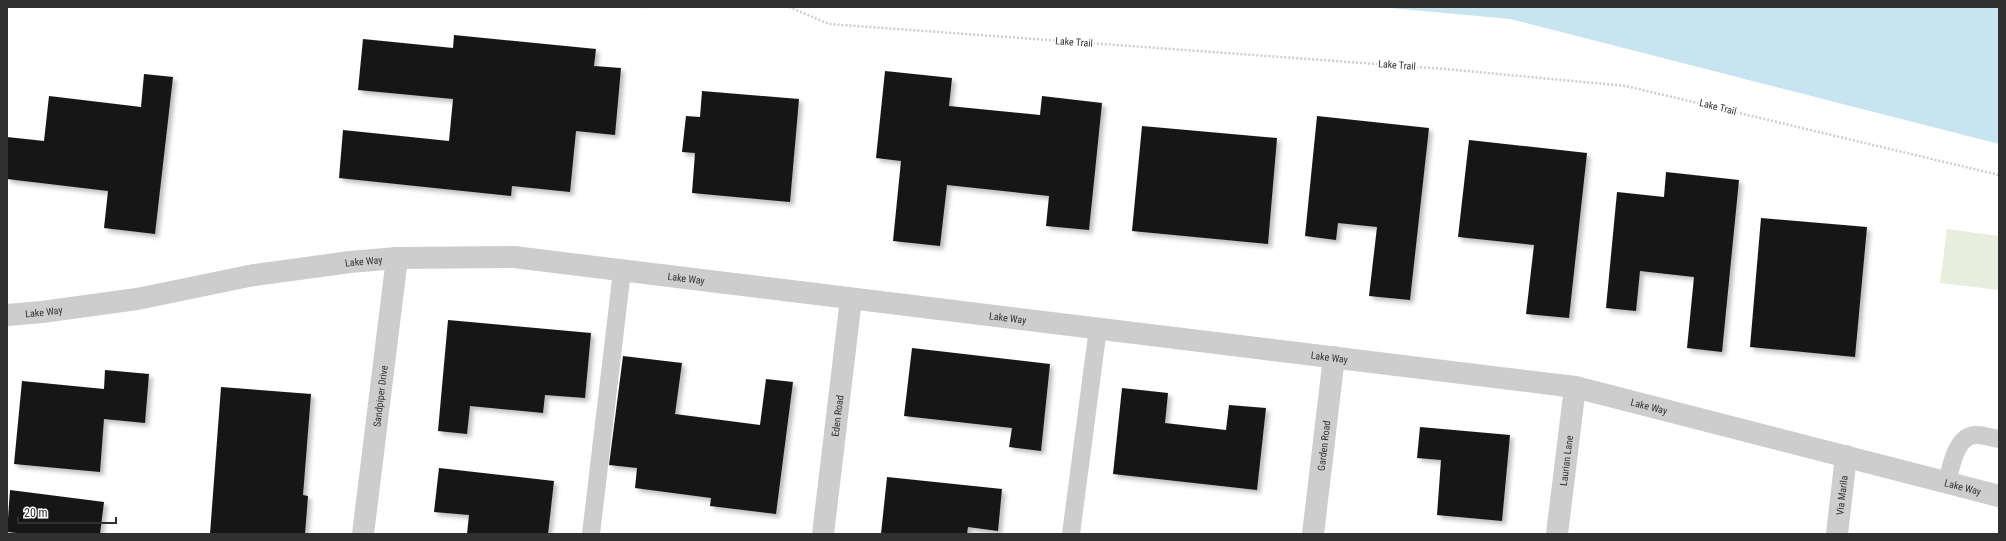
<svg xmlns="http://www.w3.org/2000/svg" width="2006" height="541" font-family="'Roboto Condensed',sans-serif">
	<defs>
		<filter id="shadow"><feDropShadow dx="3.5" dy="3.5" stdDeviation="2" flood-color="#0004"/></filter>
	</defs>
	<rect width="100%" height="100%" fill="#fff"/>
	<path fill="#e8eede" d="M1947,229L1999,236V290L1940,283Z"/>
	<path fill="#c8e4f0" d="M1379,7H1999V144L1510,19Z"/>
	<path fill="#171717" filter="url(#shadow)" d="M454,35L596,49L594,66L621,68L615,135L576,131L570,192L512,186L511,196L339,178L343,130L449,141L453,99L358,90L363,39L453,48Z
		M885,71L952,78L949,106L1040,115L1042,96L1102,103L1089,230L1046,226L1049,196L947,185L940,246L893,241L901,161L876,158Z
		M144,74L173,77L155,234L104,228L108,191L7,179V137L44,141L49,96L141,107Z
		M702,91L799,99L790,202L692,193L695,153L682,152L686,116L700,117Z
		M1317,116L1429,128L1410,300L1369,296L1377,227L1338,223L1336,240L1305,236Z
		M1142,126L1277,138L1268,244L1132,231Z
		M1469,140L1587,153L1569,318L1526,314L1534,245L1458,237Z
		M1666,172L1739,180L1722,352L1687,348L1694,277L1640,271L1636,311L1606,308L1617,192L1664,197Z
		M1761,218L1867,227L1855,357L1750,347Z
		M448,320L591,333L585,398L545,395L543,413L470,406L467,434L438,431Z
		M912,348L1050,364L1041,451L1009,447L1012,428L904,416Z
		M623,356L682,363L675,414L760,425L766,379L793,382L776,514L710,506L711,498L635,488L637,468L609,465Z
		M105,370L149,374L145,423L104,419L100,472L14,464L22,381L104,389Z
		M221,387L311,394L303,495L308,496L305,534H210Z
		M1122,388L1168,393L1165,423L1226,430L1229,405L1266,408L1257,490L1113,474Z
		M1420,427L1510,435L1502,521L1437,515L1441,460L1417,458Z
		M439,468L554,481L548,534H467L469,515L434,512Z
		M887,477L1002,489L998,531L968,527L967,534H881Z
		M10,490L104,502L100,534H27L7,532Z"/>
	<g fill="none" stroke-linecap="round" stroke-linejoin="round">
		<path stroke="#cdcdcd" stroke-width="2.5" stroke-dasharray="2 2" stroke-linecap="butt" d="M640,7H646
			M789,7L829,24L1445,69L1626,86L1999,175"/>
		<path stroke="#cdcdcd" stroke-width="18" d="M1947,482C1951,467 1956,434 1977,435C1984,435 1992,438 1999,439
			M591,534L622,271
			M1071,534L1098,328"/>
		<g stroke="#cdcdcd" stroke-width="22">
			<path id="s1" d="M7,315L42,312L137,299L254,275L350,262L397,258L514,257L1575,387L1999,496"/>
			<path id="s2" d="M363,534L397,258"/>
			<path id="s3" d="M823,534L851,299"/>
			<path id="s4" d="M1313,534L1334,357"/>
			<path id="s5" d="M1557,534L1575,387"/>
			<path id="s6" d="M1837,534L1846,456"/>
		</g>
	</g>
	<g text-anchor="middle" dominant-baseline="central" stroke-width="4" stroke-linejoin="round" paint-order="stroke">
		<g font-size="10" fill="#303030" stroke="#fff">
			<text transform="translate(1074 42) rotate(4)">Lake Trail</text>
			<text transform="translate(1397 65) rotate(4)">Lake Trail</text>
			<text transform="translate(1718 107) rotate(14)">Lake Trail</text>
			<text stroke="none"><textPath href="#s1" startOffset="361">Lake Way</textPath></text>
			<text stroke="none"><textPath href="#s1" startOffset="685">Lake Way</textPath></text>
			<text stroke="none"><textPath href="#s1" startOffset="37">Lake Way</textPath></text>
			<text stroke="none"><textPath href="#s1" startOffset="1009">Lake Way</textPath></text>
			<text stroke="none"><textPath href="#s1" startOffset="1333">Lake Way</textPath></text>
			<text stroke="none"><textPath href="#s2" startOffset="139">Sandpiper Drive</textPath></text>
			<text stroke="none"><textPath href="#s1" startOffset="1657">Lake Way</textPath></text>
			<text stroke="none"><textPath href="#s3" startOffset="119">Eden Road</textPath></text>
			<text stroke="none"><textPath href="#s4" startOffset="89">Garden Road</textPath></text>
			<text stroke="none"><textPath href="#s5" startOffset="74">Laurian Lane</textPath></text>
			<text stroke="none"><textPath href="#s1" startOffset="1981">Lake Way</textPath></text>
			<text stroke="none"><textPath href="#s6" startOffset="39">Via Marila</textPath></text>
		</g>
	</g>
	<rect width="2006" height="541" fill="none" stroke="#303030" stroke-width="16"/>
	<path d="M18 517v6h98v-6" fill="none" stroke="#303030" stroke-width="2"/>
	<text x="24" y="517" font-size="12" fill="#303030" stroke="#ffffff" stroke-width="3" paint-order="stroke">20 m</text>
</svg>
